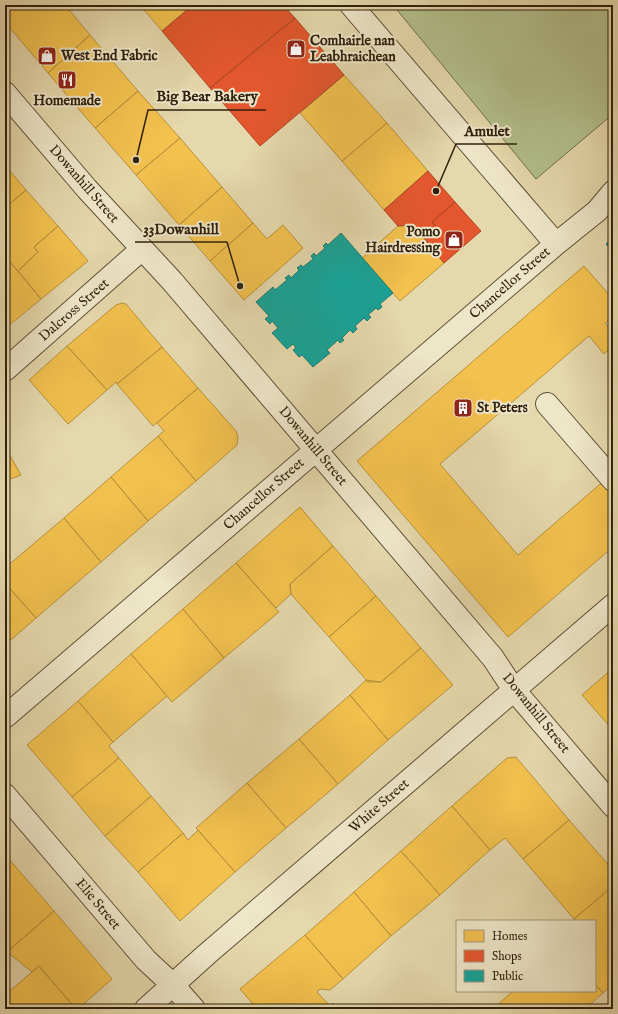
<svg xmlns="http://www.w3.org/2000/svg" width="618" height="1014" font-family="'IM FELL English',serif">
	<rect width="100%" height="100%" fill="#e5d8ac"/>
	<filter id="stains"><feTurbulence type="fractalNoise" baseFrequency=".005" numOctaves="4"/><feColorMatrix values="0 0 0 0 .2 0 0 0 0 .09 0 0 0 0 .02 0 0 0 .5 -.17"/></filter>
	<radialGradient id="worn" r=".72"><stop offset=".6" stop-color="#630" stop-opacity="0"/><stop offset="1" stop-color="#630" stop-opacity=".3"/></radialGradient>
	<path fill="#b2bf8b" stroke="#71704c" d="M393,5H613V114L536,179Z"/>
	<path fill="#f2c14e" stroke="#b8913b" d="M13,5H65L90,35L48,73L5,22V12Z
		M140,5H193L162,31Z
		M90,35L138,91L95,128L48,73Z
		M344,75L387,123L342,161L300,113Z
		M138,91L180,138L136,175L95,128Z
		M387,123L428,171L384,210L342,161Z
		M180,138L222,187L179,225L136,175Z
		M5,165L26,190L5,208Z
		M222,187L253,223L210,261L179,225Z
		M26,190L58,226L34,247L38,252L18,271L5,256V208Z
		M253,223L267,239L283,225L303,248L244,300L210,261Z
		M412,225L444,263L400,301L362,258L398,226Z
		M58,226L88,261L41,299L18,271L38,252L34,247Z
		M5,256L41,299L6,328H5Z
		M584,266L613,299V317L605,323L613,333V346L604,354L589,336L440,464L518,555L613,473V547L508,637L357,461Z
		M122,303L126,304L162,347L117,384L116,382L107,390L67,346L116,305Z
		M67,346L107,390L68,424L29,380Z
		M162,347L198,388L153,426L117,384Z
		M198,388L236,431L238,437L237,445L196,481L158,436L164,431L157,423Z
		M158,436L196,481L148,521L111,477Z
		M5,447L21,475L5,481Z
		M111,477L148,521L101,562L64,518Z
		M300,507L333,546L290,584L291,594L276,608L236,563Z
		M64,518L101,562L36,618L5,583V568Z
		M333,546L376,596L329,637L291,594L290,584Z
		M236,563L279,612L224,658L183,609Z
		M5,583L36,618L5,645Z
		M376,596L421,648L381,682H368L329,637Z
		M183,609L224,658L172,702L131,654Z
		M421,648L453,685L388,740L350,695L366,680L381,682Z
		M131,654L167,696L113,742L78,701Z
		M613,668V730L582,695Z
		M350,695L388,740L338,784L299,739Z
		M78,701L113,742L109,746L119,758L72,797L27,745Z
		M299,739L338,784L286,828L247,783Z
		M516,757L569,820L523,859L505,838L490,850L452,806L507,758Z
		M119,758L151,796L105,836L72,797Z
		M247,783L286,828L235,872L196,828Z
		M151,796L183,833L138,872L105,836Z
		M452,806L490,850L440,895L401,851Z
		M569,820L613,870V886L574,919L523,859Z
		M198,830L235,872L180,921L138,872L183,833L188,840Z
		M401,851L440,895L391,936L354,892Z
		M8,858L54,911L7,952L5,950V861Z
		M613,886V984L603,993L595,984V921H576L574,919Z
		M354,892L391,936L343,979L305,935Z
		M54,911L112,979L78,1009H76L39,966L32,972L7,952Z
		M305,935L343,979L330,990L320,989L317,992L330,1006L333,1003L339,1009H257L240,989Z
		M39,966L76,1009H5V995Z
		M595,984L603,993L585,1009H496L494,1008L513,991H595Z"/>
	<path fill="#e4572e" stroke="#ae4724" d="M5,5H13L5,12Z
		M193,5H283L295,18L210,88L162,31Z
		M295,18L344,75L260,146L210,88Z
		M428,171L455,202L432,222L436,227L424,238L412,225L398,226L384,210Z
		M455,202L481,231L444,263L424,238L436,227L432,222Z"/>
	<path fill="#17a398" stroke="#1e7c6f" d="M341,233L393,293L380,304L382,307L378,310L376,308L368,315L371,317L367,321L364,318L355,326L357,329L353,333L350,330L342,338L344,340L340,343L338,340L327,350L330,353L313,367L302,355L299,357L293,350L296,348L293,344L287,349L272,333L278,328L272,321L270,324L265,319L269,316L256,302L273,287L275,290L287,280L285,278L289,275L291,278L299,270L297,268L301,265L303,267L313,259L311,256L314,253L316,256L325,248L323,246L326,243L328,245Z
		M613,238V252L606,244Z"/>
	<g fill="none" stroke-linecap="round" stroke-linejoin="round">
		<defs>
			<path id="minor" d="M351,5L556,244
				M5,93L87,189L172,281L493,658L514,690L613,806
				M5,370L142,249
				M547,404L613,480
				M5,717L556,244L597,211L613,192
				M5,795L146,960L173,985L194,1009
				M146,1009L207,954L613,605"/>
		</defs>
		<use href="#minor" stroke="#5d4f36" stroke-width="24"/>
		<use href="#minor" stroke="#eee6c9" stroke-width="22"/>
	</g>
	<defs>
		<symbol id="shop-square" viewBox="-11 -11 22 22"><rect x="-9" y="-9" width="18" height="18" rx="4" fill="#8f2418" stroke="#eee6c9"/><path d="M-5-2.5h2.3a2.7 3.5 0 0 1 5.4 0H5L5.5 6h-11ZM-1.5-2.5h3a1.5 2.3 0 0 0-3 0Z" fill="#fff"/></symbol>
		<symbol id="restaurant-square" viewBox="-11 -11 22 22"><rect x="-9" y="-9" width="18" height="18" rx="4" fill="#8f2418" stroke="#eee6c9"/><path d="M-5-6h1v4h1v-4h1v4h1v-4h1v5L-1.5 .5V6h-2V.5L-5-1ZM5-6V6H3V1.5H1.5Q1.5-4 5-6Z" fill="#fff"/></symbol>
		<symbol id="building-square" viewBox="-11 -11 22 22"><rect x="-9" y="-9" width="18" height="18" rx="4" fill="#8f2418" stroke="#eee6c9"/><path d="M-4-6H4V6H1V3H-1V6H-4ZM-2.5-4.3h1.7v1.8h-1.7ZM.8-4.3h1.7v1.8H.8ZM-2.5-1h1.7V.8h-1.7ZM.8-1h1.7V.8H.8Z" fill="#fff"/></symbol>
	</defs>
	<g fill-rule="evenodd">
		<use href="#shop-square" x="285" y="38" width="22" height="22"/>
		<use href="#shop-square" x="36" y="45" width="22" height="22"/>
		<use href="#restaurant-square" x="56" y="69" width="22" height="22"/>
		<use href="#shop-square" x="443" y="229" width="22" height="22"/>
		<use href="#building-square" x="452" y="397" width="22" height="22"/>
	</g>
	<g text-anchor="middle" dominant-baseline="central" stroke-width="4" stroke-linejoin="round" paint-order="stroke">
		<g font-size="14" font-weight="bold" fill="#30210e" stroke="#eee6c9" text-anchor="start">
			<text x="310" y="41">Comhairle nan<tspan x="310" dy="16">Leabhraichean</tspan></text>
			<text x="61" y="56">West End Fabric</text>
			<text x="67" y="101" text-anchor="middle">Homemade</text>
			<text x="440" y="232" text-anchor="end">Pomo<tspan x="440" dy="16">Hairdressing</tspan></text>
			<text x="477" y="408">St Peters</text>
		</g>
		<g font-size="14" fill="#30210e" stroke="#eee6c9">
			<text transform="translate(84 184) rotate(49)">Dowanhill Street</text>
			<text transform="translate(510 283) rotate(-41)">Chancellor Street</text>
			<text transform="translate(74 310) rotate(-41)">Dalcross Street</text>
			<text transform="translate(313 446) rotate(50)">Dowanhill Street</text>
			<text transform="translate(264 494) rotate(-41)">Chancellor Street</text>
			<text transform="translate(536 713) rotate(51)">Dowanhill Street</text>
			<text transform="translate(379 806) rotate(-41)">White Street</text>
			<text transform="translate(98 904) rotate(50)">Elie Street</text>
		</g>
	</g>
	<path fill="none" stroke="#30210e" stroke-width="1.5" d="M136 160L148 110H266M436 191L456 144H517M240 286L227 242H135"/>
	<g fill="#30210e" stroke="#eee6c9" stroke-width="1.5">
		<circle cx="136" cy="160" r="4"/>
		<circle cx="436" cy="191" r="4"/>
		<circle cx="240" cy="286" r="4"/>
	</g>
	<g font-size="15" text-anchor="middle" font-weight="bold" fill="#30210e" stroke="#eee6c9" stroke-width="4" stroke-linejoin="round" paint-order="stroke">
		<text x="207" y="101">Big Bear Bakery</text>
		<text x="487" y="136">Amulet</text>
		<text x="181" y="234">33Dowanhill</text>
	</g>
	<rect width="618" height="1014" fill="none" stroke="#e5d8ac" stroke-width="20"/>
	<rect x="6" y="6" width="606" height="1002" fill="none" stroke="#30210e" stroke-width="2"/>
	<rect x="10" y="10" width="598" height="994" fill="none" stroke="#30210e"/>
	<rect x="456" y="920" width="140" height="72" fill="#eee6c9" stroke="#a2977e"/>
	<rect x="464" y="930" width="20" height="12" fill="#f2c14e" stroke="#a2977e"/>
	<text x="492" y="940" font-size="12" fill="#30210e">Homes</text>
	<rect x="464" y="950" width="20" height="12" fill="#e4572e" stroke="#a2977e"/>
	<text x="492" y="960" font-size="12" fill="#30210e">Shops</text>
	<rect x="464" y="970" width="20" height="12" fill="#17a398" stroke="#a2977e"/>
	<text x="492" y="980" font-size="12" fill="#30210e">Public</text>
	<rect width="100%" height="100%" filter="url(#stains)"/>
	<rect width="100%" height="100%" fill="url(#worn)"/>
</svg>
